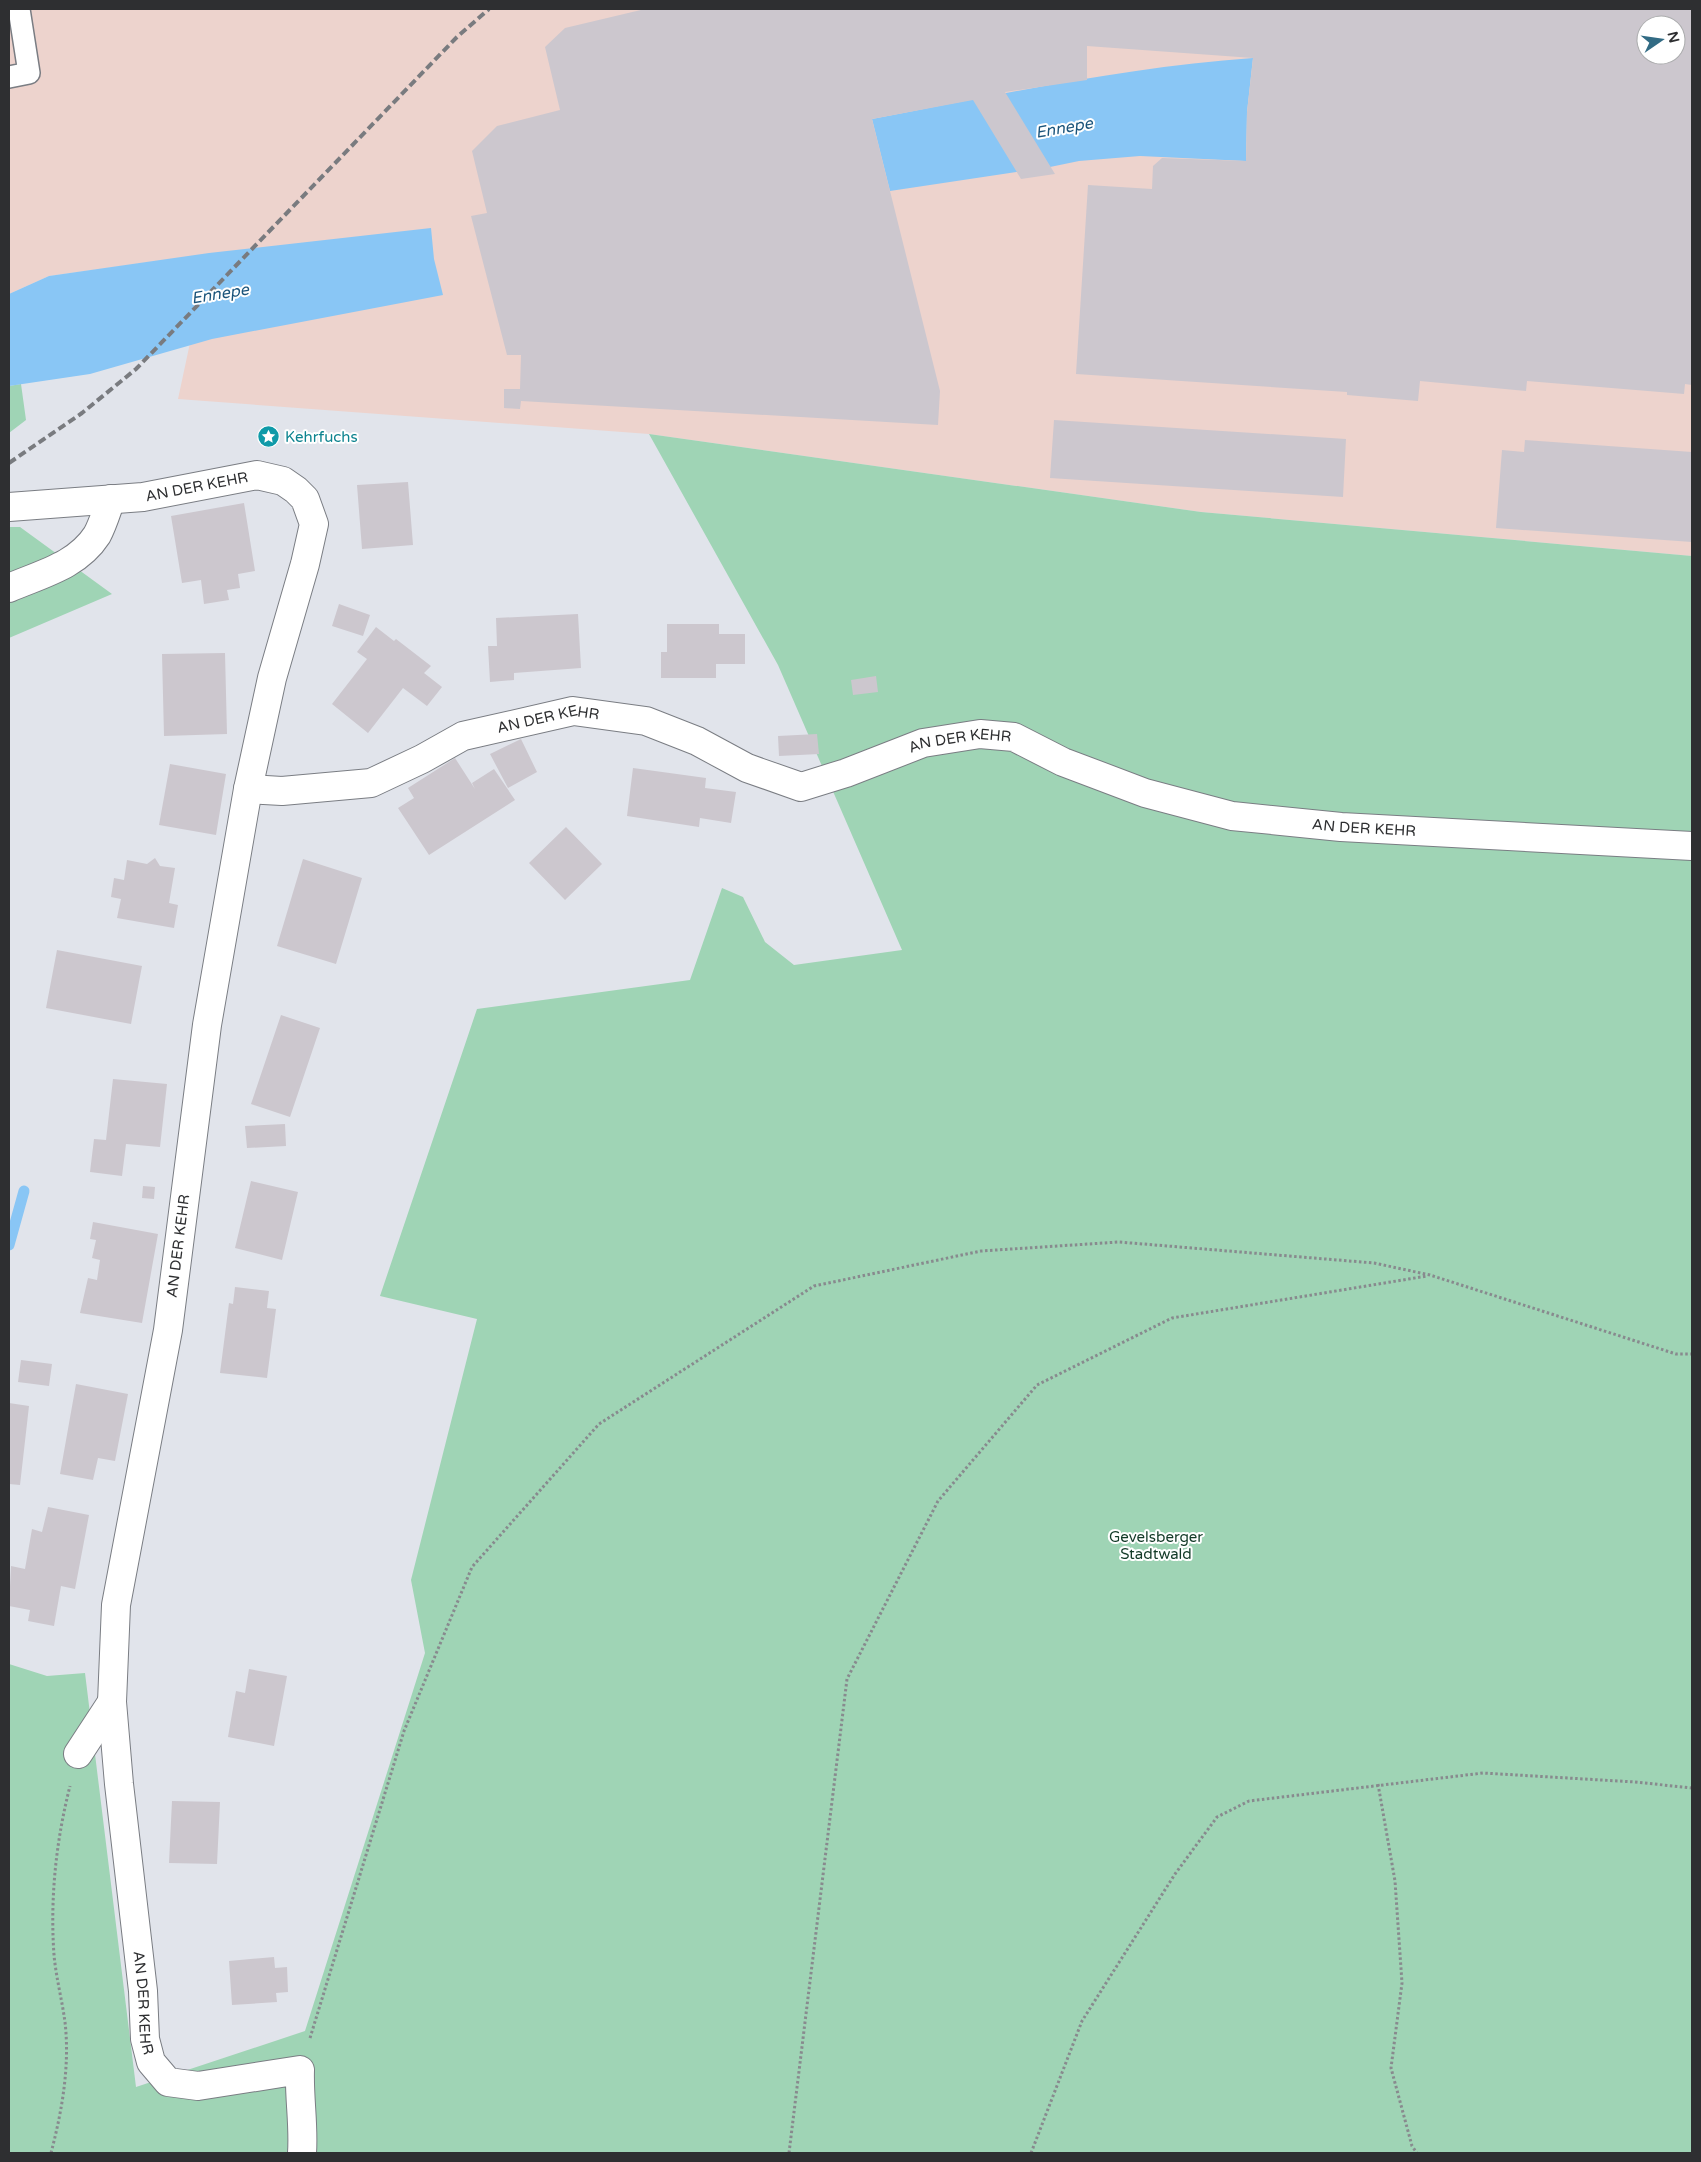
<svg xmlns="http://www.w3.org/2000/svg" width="1701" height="2162" font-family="'Varela Round',sans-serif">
	<rect width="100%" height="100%" fill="#e1e4eb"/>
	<path fill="#edd3cd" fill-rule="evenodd" d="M9,9H1692V556L1201,512L649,434L178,399L209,254L49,276L9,294ZM1646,25H1676V55H1646Z"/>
	<path fill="#9fd4b5" d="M21,384L26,420L9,433V386Z
		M649,434L1201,512L1692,556V2153H9V1664L47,1676L85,1673L136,2087L305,2031L425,1653L411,1580L477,1319L380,1296L477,1009L690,980L722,888L743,897L765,942L794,965L902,950L778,665Z
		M9,527H20L112,594L9,638Z"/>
	<path fill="#89c6f5" d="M1253,58L1247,112L1246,161L1140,156L1079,161L1050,167L890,191L872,119C998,95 1125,67 1253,58Z
		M431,228L434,259L443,295L212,339L90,374L9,386V294L49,276L209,253Z"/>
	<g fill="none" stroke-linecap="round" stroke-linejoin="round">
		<path stroke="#89c6f5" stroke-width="11" d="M9,1245L24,1191"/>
	</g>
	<path fill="#ccc7ce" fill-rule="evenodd" d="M645,9H1692V385L1685,384L1684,394L1527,381L1526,391L1420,381L1418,401L1347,395V392L1076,374L1088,185L1152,189L1153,166L1162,158L1246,161L1247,112L1253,58L1087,46V80L1005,92L1055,174L1021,179L973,100L872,119L940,391L938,425L521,401L520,409L504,408V389H520L521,355H507L471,216L487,213L472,151L497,126L560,110L545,47L565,28ZM1646,25H1676V55H1646Z
		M1054,420L1346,439L1343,497L1050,478Z
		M1525,440L1692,452V542L1496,528L1502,450L1524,452Z
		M408,482L413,545L362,549L357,485Z
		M244,503L255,571L238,574L240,588L227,590L229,600L204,604L201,580L182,583L171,516Z
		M339,604L370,615L363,636L332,626Z
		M578,614L581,668L514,673V680L490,682L488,646H497L496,618Z
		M667,624H719V634H745V664H716V678H661V652H667Z
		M376,627L394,641L396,639L431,666L424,673L442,687L427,706L403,688L368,733L332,704L367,659L357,652Z
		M225,653L227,734L164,736L162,654Z
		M876,676L878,692L853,695L851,680Z
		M817,734L819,754L779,756L778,736Z
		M521,739L537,772L508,788L490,754Z
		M455,758L475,789L472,783L494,769L515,800L429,855L398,808L414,798L408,788Z
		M170,764L226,774L216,835L159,825Z
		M633,768L706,778L705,788L736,792L731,823L700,818L699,827L627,816Z
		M566,827L602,864L565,900L529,863Z
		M155,858L160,866L175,868L169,903L178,905L174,928L117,918L121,899L111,897L114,878L124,880L127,860L147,864Z
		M303,859L362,878L336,964L277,946Z
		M57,950L142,966L131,1024L46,1008Z
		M281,1015L320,1028L290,1117L251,1104Z
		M113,1079L167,1084L160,1147L126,1144L122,1176L90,1172L94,1139L106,1140Z
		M285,1124L286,1146L247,1148L245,1126Z
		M251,1181L298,1192L282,1260L235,1248Z
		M143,1186L155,1187L154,1199L142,1198Z
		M93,1222L158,1234L142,1323L80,1313L88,1278L97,1280L100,1260L92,1258L96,1240L90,1239Z
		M235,1287L269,1291L267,1308L276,1309L267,1378L220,1373L229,1303L233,1304Z
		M21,1360L52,1364L49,1386L18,1382Z
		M76,1384L128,1394L115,1461L98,1458L93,1480L60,1474Z
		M9,1403L29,1406L20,1485L9,1484Z
		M48,1507L89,1515L75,1589L61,1586L54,1626L28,1621L30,1610L9,1606L11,1566L25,1569L32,1529L42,1532Z
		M249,1669L287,1676L274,1746L228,1737L236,1691L245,1693Z
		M172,1801L220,1802L217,1864L169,1863Z
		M274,1957L275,1968L287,1967L288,1992L276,1993L277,2002L232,2005L229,1961Z"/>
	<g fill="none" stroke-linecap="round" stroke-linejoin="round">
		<defs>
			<path id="service" d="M9,77L29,73L19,9"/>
			<g id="minor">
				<path id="s1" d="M9,507L143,497L257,475L283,481L296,490L305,499L314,524L305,564L272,678L248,789L207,1025L168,1330L116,1605L112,1702L119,1784L143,1991L145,2039L151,2062L168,2082L198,2086L300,2070C299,2098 304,2125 302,2153"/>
				<path d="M9,588C41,574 77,566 97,535C103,524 107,510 111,499"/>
				<path id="s2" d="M248,789L282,791L371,783L422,759L463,736L573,711L646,721L697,741L747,768L801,787L846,773L923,743L980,734L1014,737L1063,762L1145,793L1232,816L1341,827L1692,846"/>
				<path d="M78,1754L112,1702"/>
			</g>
		</defs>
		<use href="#service" stroke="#7a7d83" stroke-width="24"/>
		<use href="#minor" stroke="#7a7d83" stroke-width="30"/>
		<path stroke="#888a8e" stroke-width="3" stroke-dasharray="2.5 2.5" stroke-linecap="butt" d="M1378,1784L1395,1881L1402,1983L1391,2068L1412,2146L1417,2153
			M310,2038L404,1731L472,1567L599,1424L814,1286L981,1251L1119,1242L1374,1263L1430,1275L1676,1354H1692
			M51,2153C62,2111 70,2066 65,2022C62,2000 56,1977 54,1955C50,1898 56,1841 70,1786
			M789,2153L847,1679L938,1501L1037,1385L1172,1318L1427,1276
			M1031,2153L1082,2021L1175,1874L1217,1817L1249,1801L1483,1773L1635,1782L1692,1788"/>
		<use href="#service" stroke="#fff" stroke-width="21"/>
		<use href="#minor" stroke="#fff" stroke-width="28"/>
		<path stroke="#797b7f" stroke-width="4" stroke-dasharray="8 4" stroke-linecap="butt" d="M9,463L82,413L136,369L457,37L489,9"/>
	</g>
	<defs>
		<symbol id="sight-disc" viewBox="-11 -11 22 22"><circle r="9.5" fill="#0f9aa8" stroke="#fff"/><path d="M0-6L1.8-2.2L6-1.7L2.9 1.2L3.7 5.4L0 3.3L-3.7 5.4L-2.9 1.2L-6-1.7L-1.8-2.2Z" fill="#fff"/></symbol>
	</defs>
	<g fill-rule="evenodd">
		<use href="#sight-disc" x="256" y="424" width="25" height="25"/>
	</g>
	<g text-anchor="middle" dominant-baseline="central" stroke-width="4" stroke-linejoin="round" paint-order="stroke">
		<g font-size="15" fill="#0d838f" stroke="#fff" text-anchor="start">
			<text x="285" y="437">Kehrfuchs</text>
		</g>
		<g font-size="15" fill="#2e2f31" stroke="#fff">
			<text stroke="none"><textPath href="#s1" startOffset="189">AN DER KEHR</textPath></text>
			<text stroke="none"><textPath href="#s2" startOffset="314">AN DER KEHR</textPath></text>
			<text stroke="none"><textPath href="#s2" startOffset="749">AN DER KEHR</textPath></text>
			<text stroke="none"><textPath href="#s2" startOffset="1169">AN DER KEHR</textPath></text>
			<text transform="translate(178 1246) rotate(-83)">AN DER KEHR</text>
			<text stroke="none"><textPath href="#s1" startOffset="1832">AN DER KEHR</textPath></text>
		</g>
		<g font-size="15" fill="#123a27" stroke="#fff">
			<text x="1156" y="1537">Gevelsberger<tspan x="1156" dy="17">Stadtwald</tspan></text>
		</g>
		<g font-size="16" font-style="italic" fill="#1a547b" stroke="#fff">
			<text transform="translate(1064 128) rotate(-10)">Ennepe</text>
			<text transform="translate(220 294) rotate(-9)">Ennepe</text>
		</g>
	</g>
	<rect width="1701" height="2162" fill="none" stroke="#2e2f31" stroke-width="20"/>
	<g transform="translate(1661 40) rotate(77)"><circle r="24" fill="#ffffff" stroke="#abacad"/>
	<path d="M0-4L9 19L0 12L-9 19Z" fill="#326b84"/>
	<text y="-8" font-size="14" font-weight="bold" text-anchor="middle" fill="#2e2f31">N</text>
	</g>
</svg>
